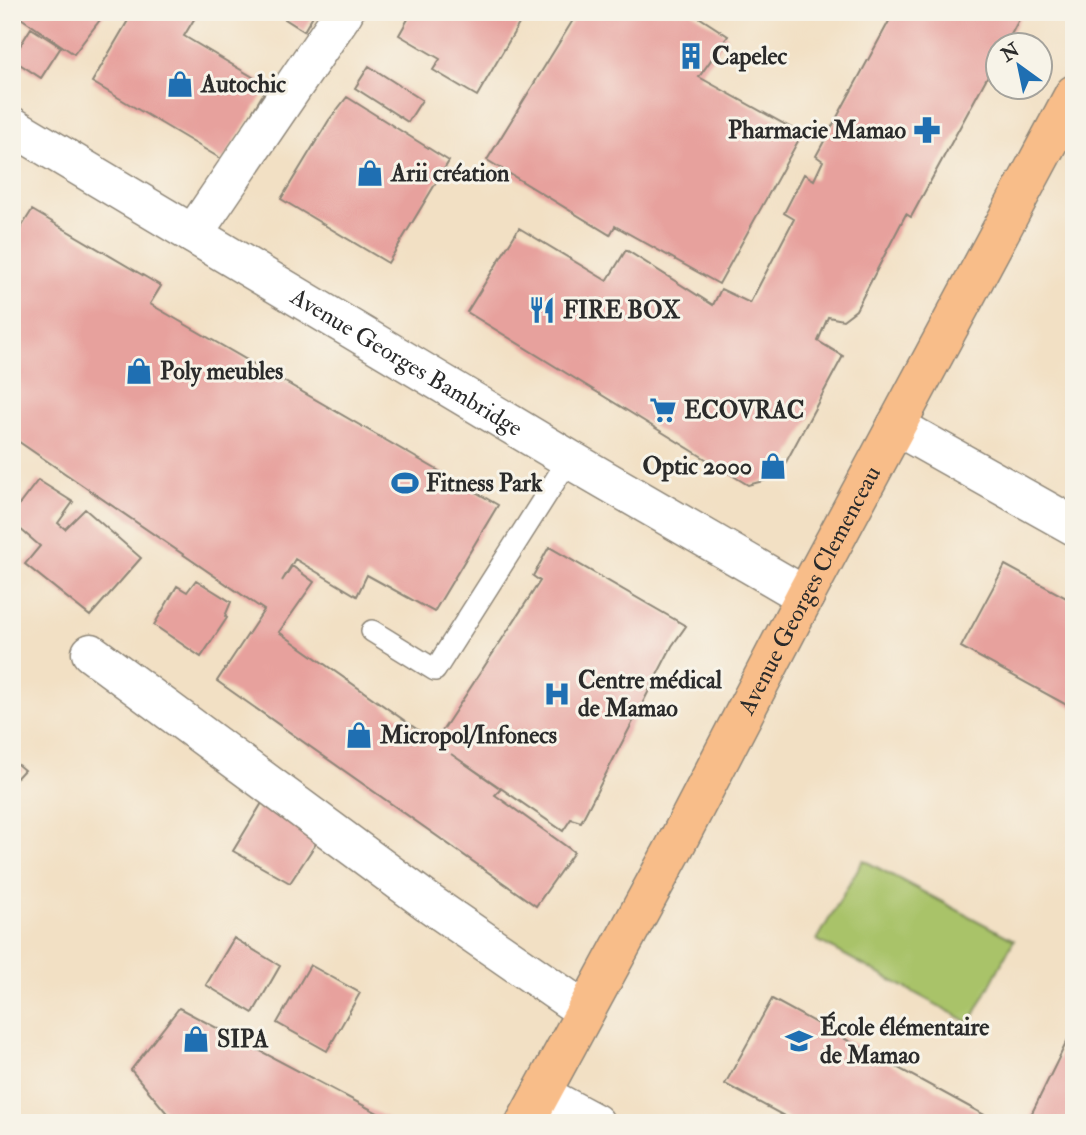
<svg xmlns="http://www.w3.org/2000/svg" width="1086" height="1135" font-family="'IM FELL Double Pica',serif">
	<rect width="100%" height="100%" fill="#f7f3e8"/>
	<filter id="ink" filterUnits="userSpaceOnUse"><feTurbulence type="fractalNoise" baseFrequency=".0143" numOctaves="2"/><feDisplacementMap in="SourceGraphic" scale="14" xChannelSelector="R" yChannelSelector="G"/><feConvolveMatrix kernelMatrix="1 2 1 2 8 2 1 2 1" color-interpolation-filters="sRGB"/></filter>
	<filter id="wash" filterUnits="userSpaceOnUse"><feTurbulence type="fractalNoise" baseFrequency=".00686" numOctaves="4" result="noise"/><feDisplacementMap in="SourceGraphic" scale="28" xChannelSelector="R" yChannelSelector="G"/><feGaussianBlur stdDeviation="1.57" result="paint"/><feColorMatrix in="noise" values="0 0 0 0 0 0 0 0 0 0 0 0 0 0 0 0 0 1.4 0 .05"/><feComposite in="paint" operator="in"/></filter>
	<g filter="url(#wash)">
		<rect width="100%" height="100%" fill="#f2e0c4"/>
		<path fill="#a9c369" stroke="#6a774a" stroke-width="2" d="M863,860L1014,940L970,1023L817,940Z"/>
		<g id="blocks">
			<path fill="#e7a19d" d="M12,12H106L74,54Z
				M133,12H190L196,16L184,36L268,86L223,160L92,82Z
				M274,12H315L304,31Z
				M412,12H526L477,96L433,70L440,59L399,35Z
				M578,12H691L728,36L699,77L802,134L719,284L615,226L610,235L487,160Z
				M894,12H1023L1005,46H998V57L911,217L906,214L856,310L843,320L828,317L818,341L843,356L778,477L748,485L467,312L519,228L607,281L626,250L713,305L721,289L750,303L794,219L784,213L804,174L814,180L823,161L816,156Z
				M31,28L61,47L41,78L12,59Z
				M369,66L422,100L408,122L355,88Z
				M347,97L449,161L388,263L281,199L329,120Z
				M32,210L161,286L150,304L498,505L434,612L367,575L357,596L295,559L282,581L292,566L314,582L279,632L435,742L540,581L533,576L549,547L686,626L672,646L581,822L571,819L563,831L451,754L501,789L495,795L574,852L536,906L217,681L264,610L12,437V242Z
				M38,480L73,502L58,523L65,529L85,509L141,558L90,616L25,564L40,546L12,522V514Z
				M1005,565L1074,602V709L961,647Z
				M196,580L231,602L225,616L227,618L201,657L154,625L177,586L187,592Z
				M12,760L24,770L12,783Z
				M265,798L321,836L290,883L233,851Z
				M234,938L280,966L253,1013L206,985Z
				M310,965L360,993L327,1051L277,1023Z
				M772,999L999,1123H797L725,1084Z
				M179,1008L389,1119L387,1123H175L131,1070Z
				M1074,1027V1123H1027Z"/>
		</g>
	</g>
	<g filter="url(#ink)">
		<use href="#blocks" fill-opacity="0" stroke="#8e8678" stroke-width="2"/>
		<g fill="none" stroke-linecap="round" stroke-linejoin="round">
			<defs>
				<path id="service" d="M372,631L435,670L569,459"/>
				<path id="minor" d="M193,234L344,12
					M896,426L1074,526
					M91,653L429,903L585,1011
					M541,1094L595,1123"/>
				<g id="tertiary">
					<path id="s1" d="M12,126L569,459L805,596"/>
				</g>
				<g id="primary">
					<path id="s2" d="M525,1123L673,850L805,596L1074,94"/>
				</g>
			</defs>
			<use href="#service" stroke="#8e8678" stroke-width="24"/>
			<use href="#minor" stroke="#8e8678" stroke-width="41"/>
			<use href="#tertiary" stroke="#8e8678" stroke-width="41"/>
			<use href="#primary" stroke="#8e8678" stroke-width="41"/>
			<use href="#service" stroke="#fff" stroke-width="21"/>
			<use href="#minor" stroke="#fff" stroke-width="38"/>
			<use href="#tertiary" stroke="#fff" stroke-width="38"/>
			<use href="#primary" stroke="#f8bd89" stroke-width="38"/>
		</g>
	</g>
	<defs>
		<symbol id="building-bare" viewBox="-9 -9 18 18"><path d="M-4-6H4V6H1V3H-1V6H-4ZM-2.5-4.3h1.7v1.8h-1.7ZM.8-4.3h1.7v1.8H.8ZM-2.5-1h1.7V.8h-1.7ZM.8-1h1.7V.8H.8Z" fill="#1f6fb2" stroke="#f7f3e8" stroke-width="2.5" paint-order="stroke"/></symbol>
		<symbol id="shop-bare" viewBox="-9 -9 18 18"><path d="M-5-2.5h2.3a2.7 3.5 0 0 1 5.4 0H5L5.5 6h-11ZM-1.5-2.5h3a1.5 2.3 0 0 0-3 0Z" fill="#1f6fb2" stroke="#f7f3e8" stroke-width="2.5" paint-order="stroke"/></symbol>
		<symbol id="pharmacy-bare" viewBox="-9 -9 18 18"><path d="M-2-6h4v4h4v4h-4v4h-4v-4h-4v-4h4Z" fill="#1f6fb2" stroke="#f7f3e8" stroke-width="2.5" paint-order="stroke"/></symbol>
		<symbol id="restaurant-bare" viewBox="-9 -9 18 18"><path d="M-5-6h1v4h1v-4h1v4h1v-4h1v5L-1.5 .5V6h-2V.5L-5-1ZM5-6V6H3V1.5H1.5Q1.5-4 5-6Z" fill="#1f6fb2" stroke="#f7f3e8" stroke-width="2.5" paint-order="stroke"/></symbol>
		<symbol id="supermarket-bare" viewBox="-9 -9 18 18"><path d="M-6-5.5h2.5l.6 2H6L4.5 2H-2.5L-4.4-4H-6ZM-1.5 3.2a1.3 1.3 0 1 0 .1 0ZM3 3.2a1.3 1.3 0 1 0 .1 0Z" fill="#1f6fb2" stroke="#f7f3e8" stroke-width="2.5" paint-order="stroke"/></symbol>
		<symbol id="stadium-bare" viewBox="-9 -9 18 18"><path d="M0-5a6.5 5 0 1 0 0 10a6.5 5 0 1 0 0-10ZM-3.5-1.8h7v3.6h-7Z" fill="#1f6fb2" stroke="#f7f3e8" stroke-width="2.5" paint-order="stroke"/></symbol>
		<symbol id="hospital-bare" viewBox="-9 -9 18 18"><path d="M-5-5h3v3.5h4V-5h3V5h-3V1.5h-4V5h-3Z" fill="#1f6fb2" stroke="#f7f3e8" stroke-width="2.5" paint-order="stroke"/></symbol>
		<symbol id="school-bare" viewBox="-9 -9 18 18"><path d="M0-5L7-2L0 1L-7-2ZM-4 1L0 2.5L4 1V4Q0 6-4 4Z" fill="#1f6fb2" stroke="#f7f3e8" stroke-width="2.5" paint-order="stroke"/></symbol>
	</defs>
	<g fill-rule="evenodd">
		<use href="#building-bare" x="672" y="37" width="38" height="38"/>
		<use href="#shop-bare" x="161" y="65" width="38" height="38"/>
		<use href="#pharmacy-bare" x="908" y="111" width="38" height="38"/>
		<use href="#shop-bare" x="351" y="154" width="38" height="38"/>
		<use href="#restaurant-bare" x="523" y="291" width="38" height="38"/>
		<use href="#shop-bare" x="120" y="352" width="38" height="38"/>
		<use href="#supermarket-bare" x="644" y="391" width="38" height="38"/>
		<use href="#shop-bare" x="754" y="447" width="38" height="38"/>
		<use href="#stadium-bare" x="386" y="464" width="38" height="38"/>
		<use href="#hospital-bare" x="538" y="675" width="38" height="38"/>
		<use href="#shop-bare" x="340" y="716" width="38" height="38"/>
		<use href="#shop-bare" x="177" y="1020" width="38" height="38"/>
		<use href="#school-bare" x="780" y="1022" width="38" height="38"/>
	</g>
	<g text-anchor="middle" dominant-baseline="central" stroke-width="6" stroke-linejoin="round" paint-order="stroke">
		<g font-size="24" font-weight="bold" fill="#2b2b2b" stroke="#f7f3e8" text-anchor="start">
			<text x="712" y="56">Capelec</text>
			<text x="201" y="84">Autochic</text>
			<text x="906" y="130" text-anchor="end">Pharmacie Mamao</text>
			<text x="391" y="173">Arii création</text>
			<text x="563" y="310">FIRE BOX</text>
			<text x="160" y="371">Poly meubles</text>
			<text x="684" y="410">ECOVRAC</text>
			<text x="752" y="466" text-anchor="end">Optic 2000</text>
			<text x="426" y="483">Fitness Park</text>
			<text x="578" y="680">Centre médical<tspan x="578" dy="28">de Mamao</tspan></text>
			<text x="380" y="735">Micropol/Infonecs</text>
			<text x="820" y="1027">École élémentaire<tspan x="820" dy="28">de Mamao</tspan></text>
			<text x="217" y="1039">SIPA</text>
		</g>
		<g font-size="24" fill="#2b2b2b" stroke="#f7f3e8">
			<text stroke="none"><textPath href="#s1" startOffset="460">Avenue Georges Bambridge</textPath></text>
			<text stroke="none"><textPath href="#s2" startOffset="604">Avenue Georges Clemenceau</textPath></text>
		</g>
	</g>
	<rect width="1086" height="1135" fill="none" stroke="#f7f3e8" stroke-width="42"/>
	<g transform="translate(1019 66) rotate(327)"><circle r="33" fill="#f7f3e8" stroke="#a5a39c" stroke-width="2"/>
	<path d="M0-5L12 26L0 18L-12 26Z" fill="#1f6fb2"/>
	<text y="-10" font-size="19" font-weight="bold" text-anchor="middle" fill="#2b2b2b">N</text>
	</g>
</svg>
